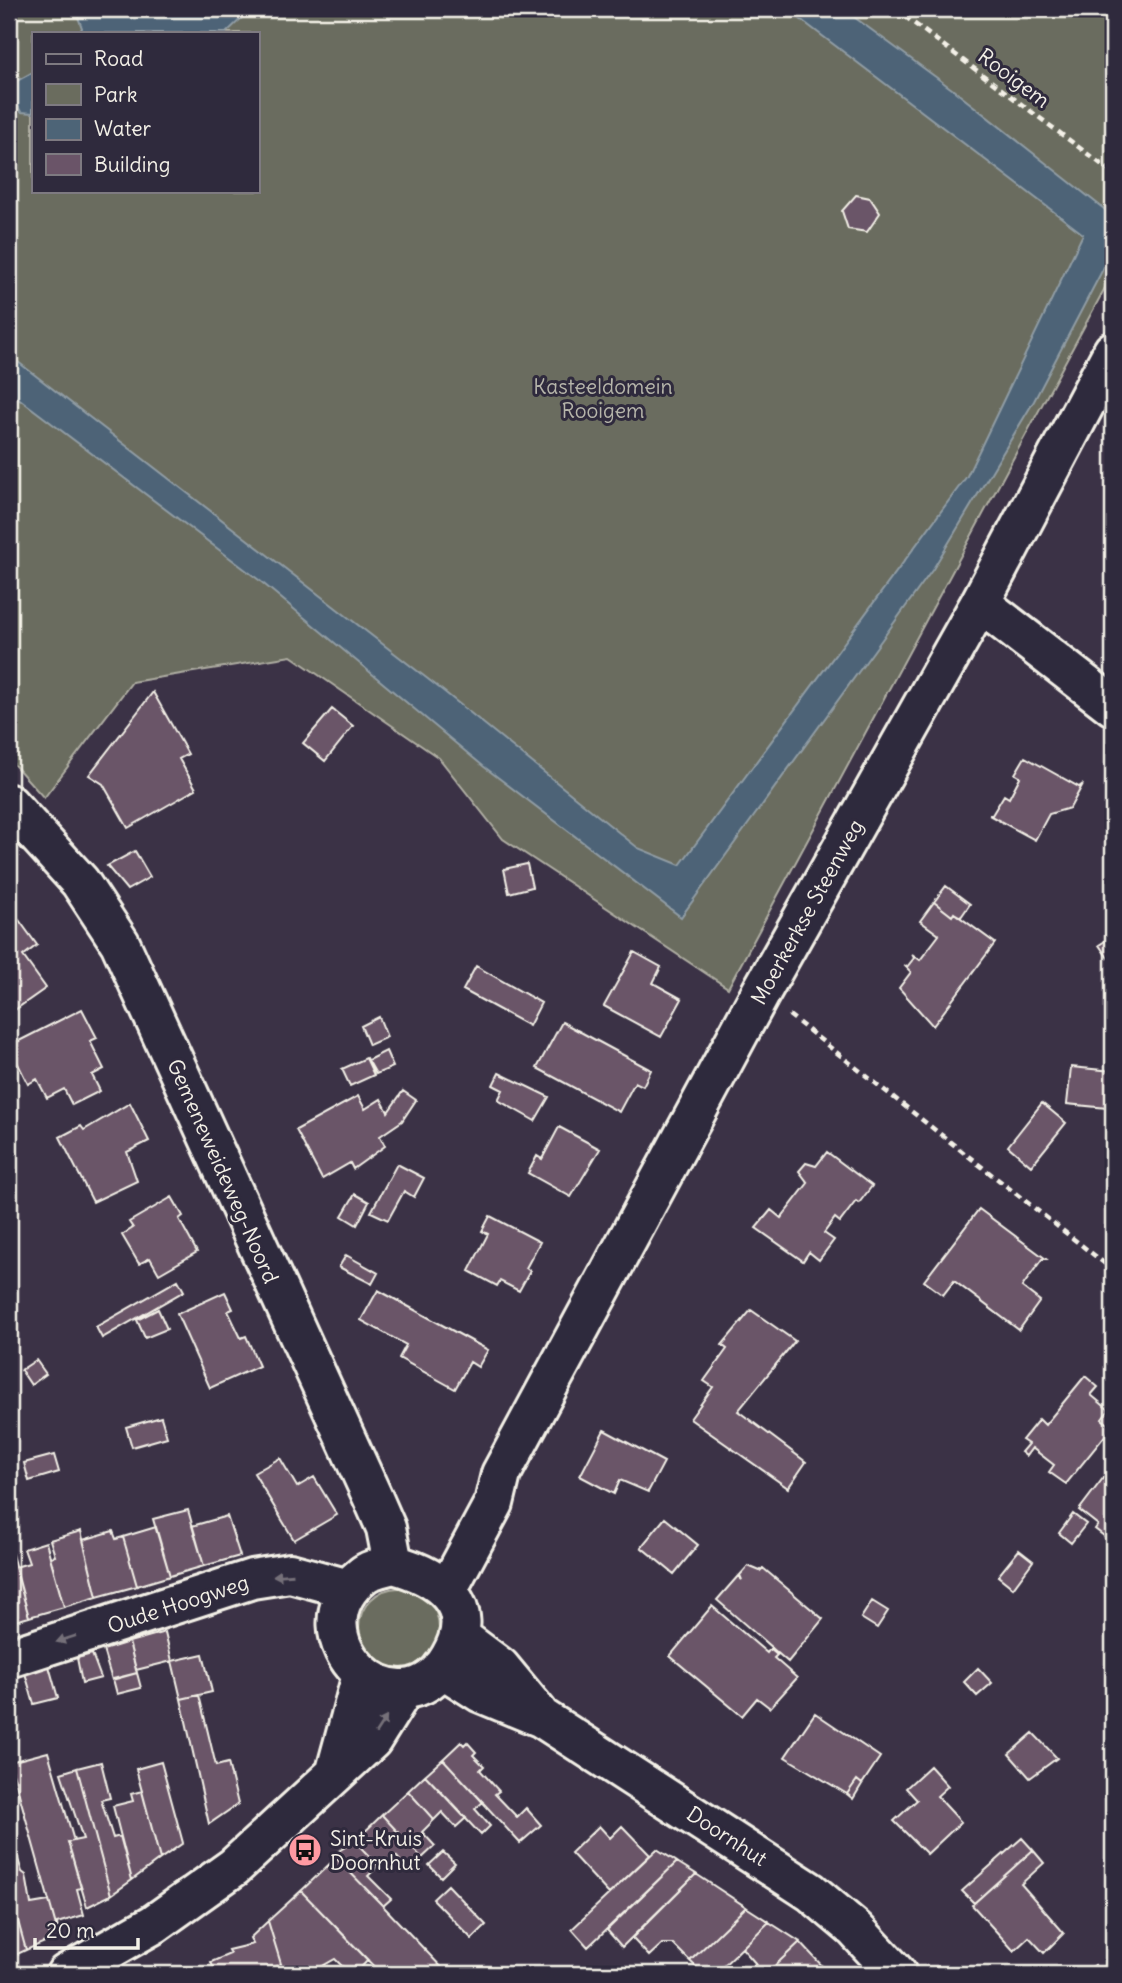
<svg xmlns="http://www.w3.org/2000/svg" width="1122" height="1983" font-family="Delius,sans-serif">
	<rect width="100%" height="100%" fill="#3b3246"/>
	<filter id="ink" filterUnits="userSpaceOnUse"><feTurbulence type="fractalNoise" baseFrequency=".0143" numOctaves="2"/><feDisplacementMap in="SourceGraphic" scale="14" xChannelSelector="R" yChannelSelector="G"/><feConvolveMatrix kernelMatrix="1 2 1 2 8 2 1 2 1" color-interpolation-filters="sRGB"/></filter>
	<g filter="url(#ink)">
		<path fill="#6a6c5e" stroke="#afaea3" stroke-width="2" fill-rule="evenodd" d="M9,9H1113V273L728,988L503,839L439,758L291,656L132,682L44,798L9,759ZM33,33H257V191H33Z
			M359 1628a40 40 0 1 1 80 0a40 40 0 1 1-80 0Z"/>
		<path fill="#4d6477" stroke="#909ca4" stroke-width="2" d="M75,9H247L246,14L226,33H79L82,28Z
			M787,9H843L952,89L1113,216V250L1034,401L933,569L681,917L483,766L259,580L9,391V355L442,690L638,848L680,865L967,476L1083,234Z
			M33,72V113L21,112L13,97V83Z"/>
		<path fill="#6a5468" stroke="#f4f1e8" stroke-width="2" d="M856,195L870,198L880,213L867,232L848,229L842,211Z
			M153,692L188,754L179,759L196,789L128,828L103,784L89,775Z
			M332,709L353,726L325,761L303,743Z
			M1025,757L1079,787L1083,784L1070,808L1049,814L1035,840L989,815H992L1004,795L1009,798L1020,777L1015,774Z
			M135,851L150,877L127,890L107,866Z
			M527,864L532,887L509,893L504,869Z
			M946,886L970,904L961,917L954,913L952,916L934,902Z
			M934,902L952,916L954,913L995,943L933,1026L899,988L911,972L904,965L907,967L914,958L912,954L920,960L939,935L920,921Z
			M19,920L37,945L23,956L46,988L9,1014V928Z
			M1113,936V954L1108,958L1099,945Z
			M634,952L661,967L653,983L682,999L661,1037L604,1006Z
			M476,966L541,1003L529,1026L463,990Z
			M82,1009L97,1038L90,1041L104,1069L92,1075L100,1091L72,1105L64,1089L47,1098L37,1079L28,1084L9,1046Z
			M379,1017L387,1037L369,1045L361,1026Z
			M562,1022L651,1070L643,1086L635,1082L619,1112L537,1068Z
			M386,1051L393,1067L376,1074L368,1060Z
			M366,1058L374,1075L350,1086L342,1069Z
			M1071,1067L1113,1071V1118L1108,1116L1107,1108L1067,1104Z
			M499,1073L549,1097L535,1121L498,1100L503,1090L493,1085Z
			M403,1091L416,1100L402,1121L380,1136L385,1146L353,1169L350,1163L322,1179L296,1130L358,1096L365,1109L381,1099L388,1112Z
			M130,1103L149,1141L127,1152L137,1181L93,1202L60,1137L81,1126L84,1130Z
			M1042,1103L1066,1123L1031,1166L1008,1146Z
			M559,1127L600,1149L571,1197L528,1173L537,1156L542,1159Z
			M827,1152L872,1186L859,1203L856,1201L840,1222L835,1218L824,1233L834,1240L819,1260L809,1252L803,1261L756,1228L771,1210L781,1218L808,1183L799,1171L806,1163L816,1166Z
			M397,1164L424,1178L414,1197L404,1191L388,1220L371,1212Z
			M355,1194L369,1202L357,1225L342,1216Z
			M172,1197L183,1216L179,1219L197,1252L159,1274L150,1258L139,1264L122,1235L133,1228L129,1222Z
			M979,1209L1046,1259H1042L1022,1287L1040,1301L1019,1330L954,1281L943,1295L924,1281Z
			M490,1216L540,1242L526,1268L530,1271L519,1291L500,1281L497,1286L469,1271L488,1234L482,1231Z
			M346,1255L378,1273L372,1284L339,1267Z
			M178,1280L184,1291L102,1338L96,1327Z
			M378,1290L488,1350L478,1367L470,1362L455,1389L399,1358L406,1345L361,1320Z
			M225,1292L233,1309L228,1311L241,1338L246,1336L259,1366L210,1388L177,1314Z
			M158,1309L167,1329L145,1338L137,1320Z
			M751,1310L795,1341L738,1411L806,1462L788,1488L690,1419L713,1387L704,1381L727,1349L722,1345Z
			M36,1360L46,1374L31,1385L21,1370Z
			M1085,1376L1098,1387L1091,1395L1109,1410L1102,1419L1112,1427L1066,1484L1049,1472L1054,1465L1032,1448L1026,1456L1021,1452L1028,1444L1022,1440L1039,1419L1045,1425Z
			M1109,1410L1113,1413L1112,1427L1102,1419Z
			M161,1417L167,1437L132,1447L126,1427Z
			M604,1430L664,1462L648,1492L620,1480L614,1494L580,1476Z
			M54,1455L59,1472L29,1481L24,1463Z
			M280,1458L297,1487L314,1477L337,1515L294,1540L254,1473Z
			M1107,1473L1113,1478V1543L1095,1529L1098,1525L1079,1510Z
			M188,1510L204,1566L170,1576L153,1519Z
			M1073,1514L1086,1524L1071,1543L1059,1533Z
			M227,1516L240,1556L204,1566L192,1526Z
			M665,1518L698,1545L674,1574L641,1547Z
			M156,1527L170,1576L137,1586L123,1537Z
			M81,1531L97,1597L64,1607L50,1557L55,1556L50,1540Z
			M113,1531L116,1539L123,1537L137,1586L97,1597L83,1540Z
			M46,1542L64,1607L29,1617L15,1567L29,1563L24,1549Z
			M10,1547L29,1617L9,1623V1548Z
			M1019,1550L1033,1561L1013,1588L998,1576Z
			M748,1566L760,1571L763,1568L823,1619L788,1662L717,1600L738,1576L742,1580L740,1575Z
			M872,1601L888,1611L877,1628L861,1618Z
			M712,1606L767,1653L770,1649L777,1655L774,1658L797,1678L770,1708L757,1698L742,1716L670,1656Z
			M165,1632L172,1661L136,1670L129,1642Z
			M129,1642L137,1673L112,1680L103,1650Z
			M92,1654L101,1678L82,1683L77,1658Z
			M203,1654L212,1692L181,1699L172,1661Z
			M49,1666L58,1698L34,1704L25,1673Z
			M978,1668L992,1683L977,1696L964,1682Z
			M137,1673L141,1688L117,1694L113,1679Z
			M199,1695L216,1766L228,1763L238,1804L209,1824L181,1699Z
			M815,1713L880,1757L862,1784L857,1780L847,1794L785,1757Z
			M1033,1733L1057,1758L1030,1778L1009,1754Z
			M461,1742L464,1745L467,1742L476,1752L473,1755L484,1766L480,1770L499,1791L495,1794L517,1817L526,1808L541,1825L520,1843L443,1759Z
			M48,1752L74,1841L68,1842L81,1888L77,1889L84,1915L57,1923L58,1933L10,1762Z
			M443,1759L483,1802L475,1809L490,1826L481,1835L425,1775Z
			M101,1762L110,1798L101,1800L113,1838L120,1836L132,1880L111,1895L77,1768Z
			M161,1762L183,1843L160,1859L136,1769Z
			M930,1766L948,1786L937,1796L961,1822L927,1854L894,1821L917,1800L906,1788Z
			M77,1768L111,1895L87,1907L68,1842L83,1839L61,1773Z
			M425,1775L466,1818L456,1827L442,1812L434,1820L408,1791Z
			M857,1780L862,1784L853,1799L847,1794Z
			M142,1791L160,1859L132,1880L113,1806L133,1801L131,1794Z
			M408,1791L434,1820L422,1832L435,1846L422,1858L382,1815Z
			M382,1815L422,1858L409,1871L396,1856L389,1863L385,1859L378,1866L355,1841Z
			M599,1826L610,1838L622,1826L650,1855L609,1894L571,1853Z
			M9,1830L22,1872L26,1875L31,1904L49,1901L58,1933L49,1934L50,1940L26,1950L9,1889Z
			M1022,1838L1033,1850L974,1903L962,1891Z
			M355,1841L378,1866L368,1876L391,1899L383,1906L336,1858L337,1852Z
			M657,1849L677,1862L588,1947L572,1929Z
			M1033,1850L1044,1863L1021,1884L1064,1933L1044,1953L1029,1937L1014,1951L972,1905Z
			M443,1852L455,1863L441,1877L429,1865Z
			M336,1858L383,1906L448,1974H381L301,1891Z
			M677,1862L696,1874L622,1947L607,1930Z
			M696,1874L746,1907L690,1961L673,1944H662L649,1956L632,1938Z
			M448,1885L486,1925L472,1939L433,1899Z
			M9,1889L26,1950L9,1958Z
			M301,1891L368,1960L355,1974H350L335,1959L310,1973L284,1974L268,1921Z
			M746,1907L769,1922L715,1974H695L699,1970L690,1961Z
			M268,1921L281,1964L260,1974H216L211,1962L230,1954L228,1950L253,1944L250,1938Z
			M769,1922L800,1942L766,1974H745L756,1964L742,1948Z
			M800,1942L827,1971L823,1974H766Z
			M281,1964L284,1974H260L259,1973Z
			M1113,1964V1974H1083L1095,1965L1100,1973Z"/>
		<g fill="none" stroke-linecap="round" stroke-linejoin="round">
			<defs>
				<path id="minor" d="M980,603L1113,706
					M9,804L80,882L120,943L372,1496L386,1528L393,1564
					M393,1564C438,1576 481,1604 450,1657C400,1743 287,1635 363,1575C370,1569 383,1567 393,1564Z
					M445,1587L452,1581L494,1503L501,1474L760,994L980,603L1113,351
					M460,1637L500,1667L538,1713
					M9,1658L252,1579L290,1573L349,1589
					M442,1668L481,1693L542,1718L811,1892L855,1929L897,1974
					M336,1771L362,1675
					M66,1974L154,1924L234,1867L372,1740L404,1689"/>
			</defs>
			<use href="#minor" stroke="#f4f1e8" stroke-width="44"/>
			<path stroke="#f4f1e8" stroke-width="4.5" stroke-dasharray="7 5" stroke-linecap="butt" d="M895,9L1113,173
				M789,1015L1113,1270"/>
			<use href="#minor" stroke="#2f2a3d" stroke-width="38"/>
		</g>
		<defs><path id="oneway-solid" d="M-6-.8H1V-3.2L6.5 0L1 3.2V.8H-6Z" transform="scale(1.75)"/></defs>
		<g fill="#747079">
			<use href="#oneway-solid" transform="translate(283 1575) rotate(176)"/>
			<use href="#oneway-solid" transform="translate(66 1639) rotate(162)"/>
			<use href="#oneway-solid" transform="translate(381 1725) rotate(-57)"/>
		</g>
	</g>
	<defs>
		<symbol id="bus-disc" viewBox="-11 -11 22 22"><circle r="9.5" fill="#ff9aa2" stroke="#2f2a3d"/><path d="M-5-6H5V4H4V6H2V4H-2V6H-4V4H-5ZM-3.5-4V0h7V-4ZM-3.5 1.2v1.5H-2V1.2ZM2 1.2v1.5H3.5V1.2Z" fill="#111"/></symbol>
	</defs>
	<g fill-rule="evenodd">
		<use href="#bus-disc" x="286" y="1831" width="38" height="38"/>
	</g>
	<g text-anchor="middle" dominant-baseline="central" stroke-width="6" stroke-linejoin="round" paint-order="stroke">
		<g font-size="21" fill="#f4f1e8" stroke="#2f2a3d">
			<text transform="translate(1014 78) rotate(37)">Rooigem</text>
			<text transform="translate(807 912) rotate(-61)">Moerkerkse Steenweg</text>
			<text transform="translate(223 1171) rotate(66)">Gemeneweideweg-Noord</text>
			<text transform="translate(178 1604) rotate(-18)">Oude Hoogweg</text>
			<text transform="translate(727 1836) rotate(33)">Doornhut</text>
		</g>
		<g font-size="21" fill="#b6b5aa" stroke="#2f2a3d">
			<text x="603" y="386">Kasteeldomein<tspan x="603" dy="24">Rooigem</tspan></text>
		</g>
		<g font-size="21" fill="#f4f1e8" stroke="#2f2a3d" text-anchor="start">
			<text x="330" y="1838">Sint-Kruis<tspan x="330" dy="24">Doornhut</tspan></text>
		</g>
	</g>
	<rect width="1122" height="1983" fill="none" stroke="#2f2a3d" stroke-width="35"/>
	<rect x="18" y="18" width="1087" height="1948" fill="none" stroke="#f4f1e8" stroke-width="2.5" filter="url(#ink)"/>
	<rect x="32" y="32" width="228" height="161" fill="#2f2a3d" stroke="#7e7a81" stroke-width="2"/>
	<rect x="46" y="54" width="35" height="10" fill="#2f2a3d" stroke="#7e7a81" stroke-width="2"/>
	<text x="94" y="66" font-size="21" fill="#f4f1e8">Road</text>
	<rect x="46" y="84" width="35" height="21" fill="#6a6c5e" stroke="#7e7a81" stroke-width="2"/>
	<text x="94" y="102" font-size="21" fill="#f4f1e8">Park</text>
	<rect x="46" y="119" width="35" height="21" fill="#4d6477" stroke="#7e7a81" stroke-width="2"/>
	<text x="94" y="136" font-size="21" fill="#f4f1e8">Water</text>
	<rect x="46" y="154" width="35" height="21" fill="#6a5468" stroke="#7e7a81" stroke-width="2"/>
	<text x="94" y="172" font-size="21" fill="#f4f1e8">Building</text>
	<path d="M35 1938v10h103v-10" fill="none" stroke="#f4f1e8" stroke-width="3.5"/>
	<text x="46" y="1938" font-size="21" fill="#f4f1e8" stroke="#2f2a3d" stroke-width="5" paint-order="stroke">20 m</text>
</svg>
